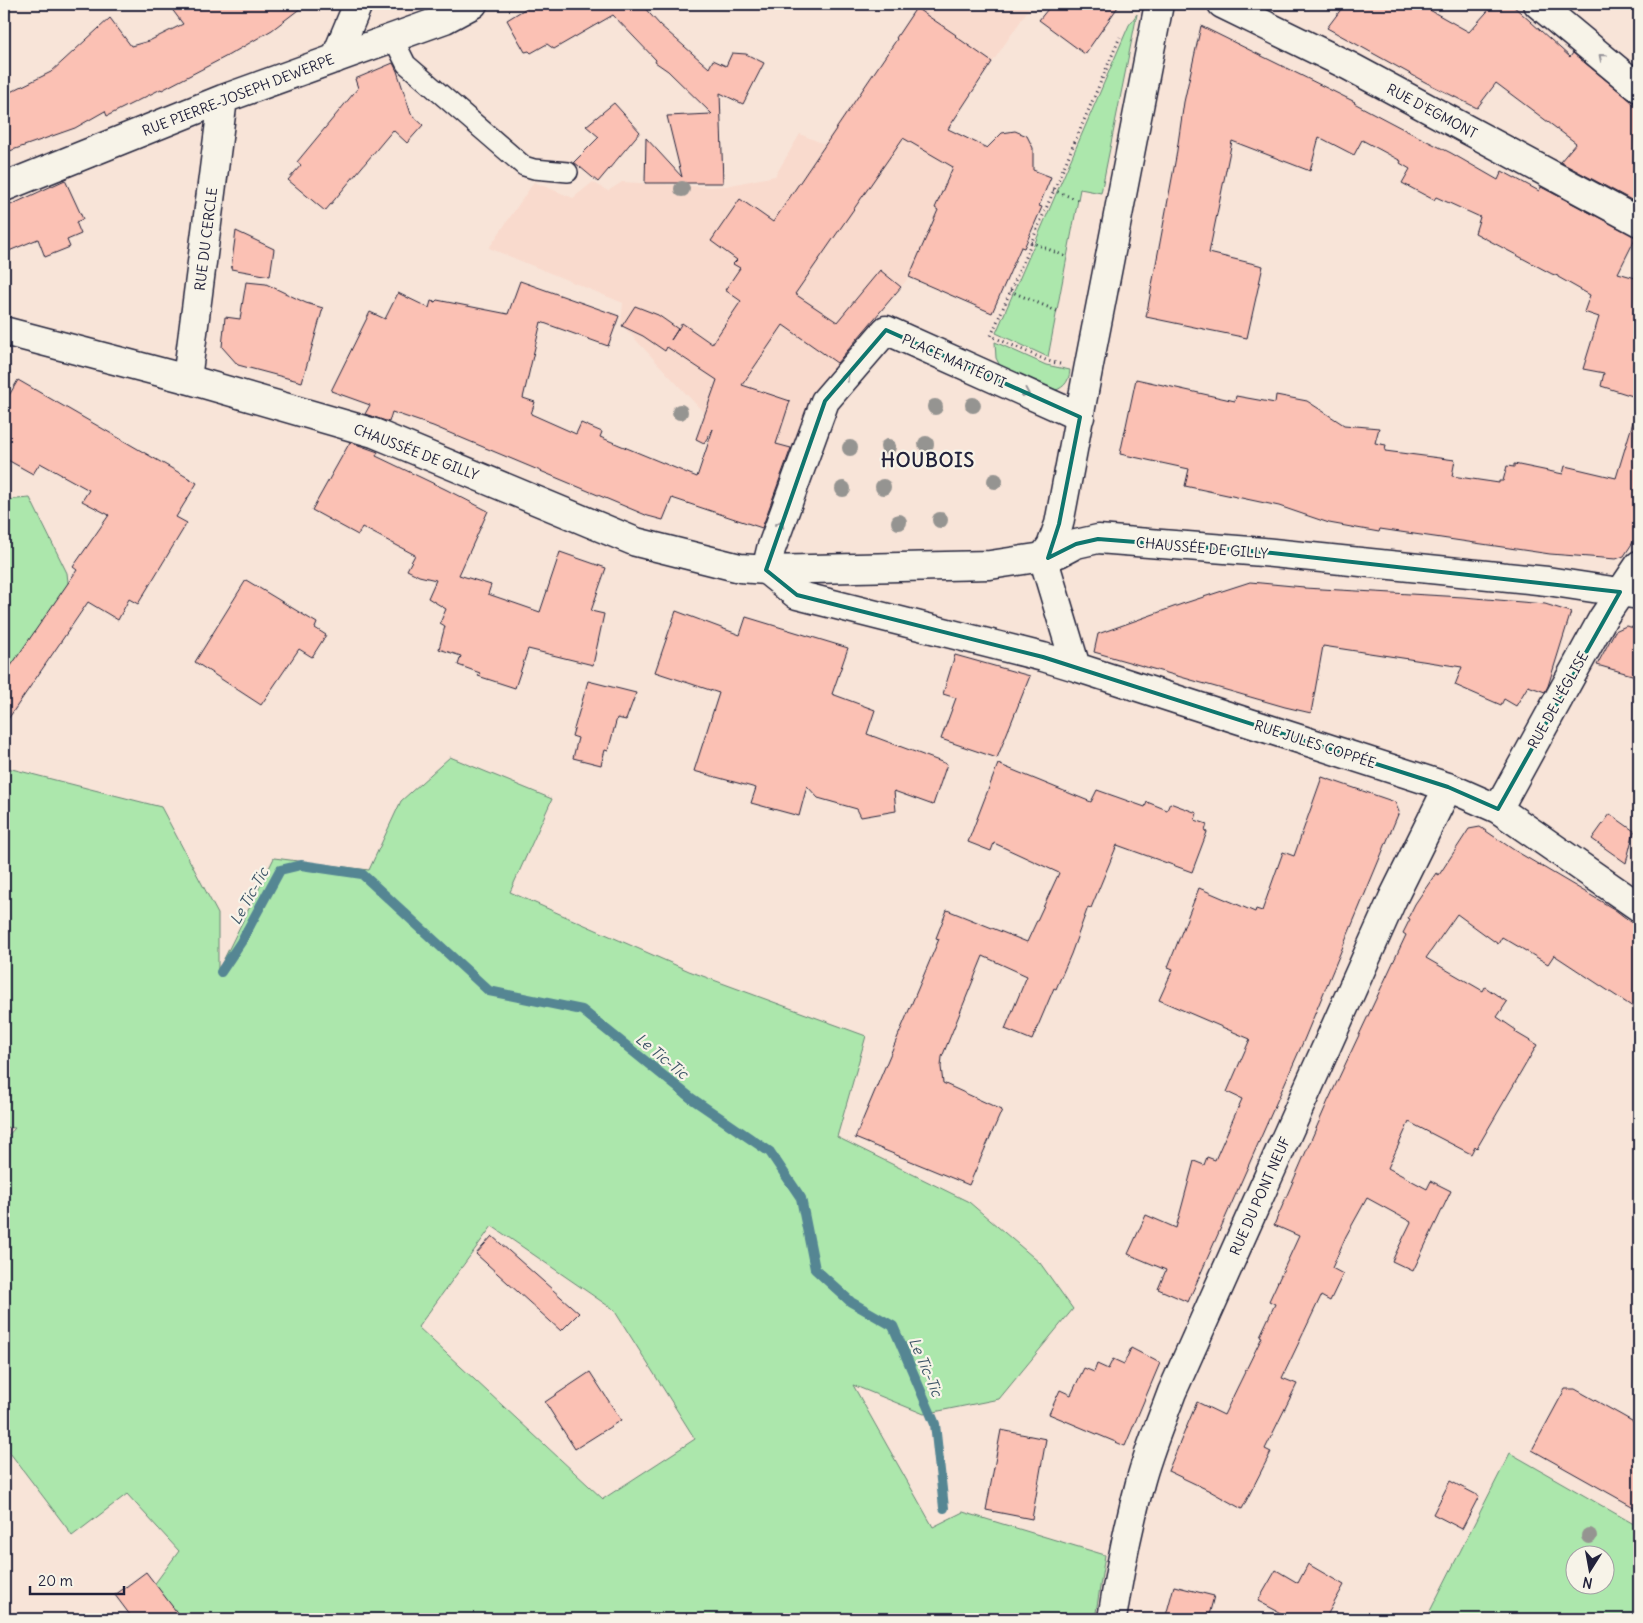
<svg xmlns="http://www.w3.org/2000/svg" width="1643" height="1623" font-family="Delius,sans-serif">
	<rect width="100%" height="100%" fill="#f8e4d8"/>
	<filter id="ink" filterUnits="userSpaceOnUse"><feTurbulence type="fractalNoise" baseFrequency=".02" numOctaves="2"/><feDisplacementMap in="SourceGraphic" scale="10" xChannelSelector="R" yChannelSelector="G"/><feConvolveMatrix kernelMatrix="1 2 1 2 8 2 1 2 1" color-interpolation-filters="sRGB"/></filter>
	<g filter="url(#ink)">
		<path fill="#f9dacd" d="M921,4H1032L973,91L962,83L941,116L953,167L935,208L938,210L910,276L814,392L793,449L779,445L705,414L621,324L623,303L489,248L534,182L573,198L593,182L608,191L622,182L710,187L726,186L775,176L800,134L824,144Z"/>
		<path fill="#ace7ac" stroke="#678474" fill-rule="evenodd" d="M1137,14L1101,193L1080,189L1048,357L996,333L1129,25Z
			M995,342L1046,365L1070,370C1069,384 1062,389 1050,392L1001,368L996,358Z
			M30,498L67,573L70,600L22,671L4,675V500Z
			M450,757L552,799L510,892L689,971L866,1036L837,1137L969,1202L1040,1263L1073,1309L999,1399L924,1414L853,1385L933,1527L963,1512L1105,1555L1095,1619H153L139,1605L179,1551L127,1494L72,1536L67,1528L4,1445V1140L15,1128L4,1127V767L161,807L218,914V971L274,858L369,870L401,801ZM492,1226L614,1310L695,1439L603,1499L418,1327Z
			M1510,1453L1639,1527V1619H1444L1429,1613ZM1576,1556H1606V1586H1576Z"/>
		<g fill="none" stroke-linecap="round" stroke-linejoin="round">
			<path stroke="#558693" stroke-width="10" d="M221,972L241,942L280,870L301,865L362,874L489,991L582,1010L691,1098L770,1152L801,1198L815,1269L851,1302L893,1326L935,1424L944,1508"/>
		</g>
		<path fill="#fbc1b4" stroke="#22223b" d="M168,4H306L272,30L229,55L162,90L161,89L107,116L105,111L75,128L4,153V95L51,72L110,18L131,46L149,41L183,24Z
			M533,4H641L660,25L709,68L713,60L726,66L732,53L746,54L764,63L743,104L720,93L723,183H645L646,138L682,177L667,116L712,114L668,71L655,62L656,60L613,15L554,49L547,44L531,53L529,51L525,52L507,20Z
			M1052,4H1120L1085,54L1039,20Z
			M1345,4H1419L1469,32L1494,4H1511L1570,57L1573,53L1630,100L1639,111V204L1560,162L1576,143L1496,83L1477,108L1425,82L1327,28Z
			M916,8L956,35L955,36L992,62L948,129L987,148L1002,133L1015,131L1027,136L1033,148V170L1051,177L1039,206L1042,207L1024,248L1021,247L992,313L909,277L938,210L935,208L953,167L903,138L795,294L837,322L880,270L901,287L837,363L783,325L742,385L790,401L776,444L791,448L762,528L672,498L663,520L648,516L433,426L392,412L389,422L365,414L370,405L331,391L370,312L385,319L398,293L429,308L431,301L435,302L437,300L508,314L520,281L619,316L608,346L541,322L523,398L535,402L531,414L576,434L581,423L602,432L600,437L697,477L713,429L704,443L696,439L717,380L667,347L665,351L643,336L622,326L635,306L658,315L678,329L671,340L682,323L712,344L741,301L725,290L740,268L733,264L737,260L711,241L740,199L773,222L897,39L896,38Z
			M1201,26L1355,102L1354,103L1407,131L1451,153L1498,180L1502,171L1539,191L1541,187L1636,237L1618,273L1639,279V398L1601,386L1604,373L1583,369L1599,317L1584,312L1590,295L1558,277V276L1552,274L1475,233L1480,217L1436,197L1434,200L1402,183L1410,169L1400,163L1401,161L1362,140L1354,155L1319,137L1310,171L1232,141L1209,253L1263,266L1247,338L1146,317L1176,157L1184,102Z
			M393,63L397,71L411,114L423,125L407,143L393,130L325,211L288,180L301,165L297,162L358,88L355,79Z
			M614,103L640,132L598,182L574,162L599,137L586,126Z
			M65,180L83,219L76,222L81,234L67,240L70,247L45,257L38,239L4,253V208Z
			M236,231L274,249L270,276L231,269Z
			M246,282L266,284L306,303L323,308L302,382L238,365L222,347L225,317L240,319Z
			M1136,379L1235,401L1236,396L1275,403L1276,395L1307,401L1344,425L1379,428L1375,443L1386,445L1385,451L1455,460L1452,476L1499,483V481H1503L1507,466L1514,467V464L1563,474L1565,466L1616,478L1633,422L1639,423V533L1624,556L1616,559L1550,554L1380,529L1379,532L1329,523L1279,506L1185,486L1189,469L1120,454Z
			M18,380L197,483L176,517L187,523L138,604L129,599L118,620L88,602L4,725V676L77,570L73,567L109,515L82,501L89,490L40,463L33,474L4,458V404Z
			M350,442L378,452L376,456L445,489L488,511L459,575L491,585L488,594L540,612L560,552L606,568L591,611L604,614L593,665L528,649L515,688L478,676L480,673L458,665L461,656L439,649L445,626L440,623L446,609L428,598L436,580L419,576L407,570L415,555L362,527L358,535L312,510Z
			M246,580L317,623L315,628L326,635L312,657L299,649L261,705L195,662Z
			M1250,582L1304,587V588L1463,597L1545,604L1571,612L1548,686L1545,692L1528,686L1516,706L1504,699L1501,705L1455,685L1462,667L1323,646L1311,713L1285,707L1094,652L1098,634L1182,604Z
			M676,611L740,635L746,617L848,648L832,694L875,710L867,734L947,764L933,805L894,791L896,811L861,817L857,809L818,798L807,786L799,816L751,803L756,788L694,771L719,693L655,672Z
			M1626,626L1639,629V677L1597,665L1615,631Z
			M955,655L1030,676L997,758L941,739L956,698L943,694Z
			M588,681L636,693L626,720L617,718L608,751L605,750L601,765L573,758L578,738L572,736Z
			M998,764L1091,802L1097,790L1145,807L1147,802L1167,810L1170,803L1197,813L1195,820L1207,824L1205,831L1207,832L1192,872L1117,845L1091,908L1088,907L1071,954L1056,989L1054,988L1032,1040L1005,1029L1027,976L983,956L942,1057L941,1067L943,1083L1002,1110L969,1185L855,1138L939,939L936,938L947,910L1027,942L1059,873L994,843L991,851L968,842Z
			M1322,777L1395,802L1399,812L1304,1040L1188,1302L1158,1289L1166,1270L1128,1254L1146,1215L1176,1228L1194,1161L1204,1165L1207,1157L1215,1160L1242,1099L1227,1092L1250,1039L1159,1000L1173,969L1168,967L1199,888L1255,912L1256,909L1262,911L1283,852L1294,856Z
			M1610,814L1634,831L1626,863L1592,839Z
			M1480,827L1514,850L1614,909L1639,928V1011L1554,955L1548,964L1502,937L1498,944L1457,914L1426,958L1483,991L1485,987L1507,1002L1497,1017L1516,1030L1515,1032L1537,1045L1477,1148L1475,1146L1471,1154L1409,1122L1388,1168L1427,1189L1431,1181L1451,1191L1413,1271L1392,1261L1411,1222L1367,1198L1346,1236L1332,1268L1343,1274L1330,1301L1321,1296L1282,1378L1297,1384L1265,1449L1271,1452L1242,1509L1208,1490L1168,1471L1197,1402L1224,1415L1262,1337L1260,1336L1275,1304L1269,1301L1299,1236L1274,1225L1328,1101L1406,935L1403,933L1410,919L1408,918L1415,904L1436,873L1439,875L1469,829Z
			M492,1236L579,1313L561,1331L476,1254Z
			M1131,1348L1160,1363L1125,1446L1049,1414L1060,1390L1071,1395L1084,1368L1094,1372L1097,1364L1108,1369L1113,1359L1124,1364Z
			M590,1372L621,1420L575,1449L545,1402Z
			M1565,1389H1575L1639,1425V1510L1532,1450Z
			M1001,1430L1046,1439L1032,1519L986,1510Z
			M1450,1481L1479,1496L1462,1529L1433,1514Z
			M1308,1564L1344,1585L1325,1619H1292L1258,1601L1276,1570L1298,1583Z
			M146,1572L182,1619H133L115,1595Z
			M1174,1586L1214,1596L1208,1619H1165Z"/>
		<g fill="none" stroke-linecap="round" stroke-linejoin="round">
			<defs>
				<path id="lane" d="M393,38L406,64L524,166L534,169L568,172"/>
				<path id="street" d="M1159,4L1088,370L1059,524L1051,546L1043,557L1076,667L1448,787L1498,809L1639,907
					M1222,4L1349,66L1639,222
					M1538,4L1639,88
					M335,59L358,4
					M4,187L223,99L445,19L473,4
					M187,379L223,99
					M1076,667L1043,657L797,595L766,570L771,549L825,401L886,330L1080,417
					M1498,809L1603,618L1639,565
					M1112,1619C1119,1573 1128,1528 1140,1483C1148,1452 1161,1422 1172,1392L1393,898L1448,787"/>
				<path id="secondary" d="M4,331L187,379L374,433L636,542L740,568L766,570L990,565L1043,557L1059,553L1076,544L1098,539L1263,552L1547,581L1639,595"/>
			</defs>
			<use href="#lane" stroke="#22223b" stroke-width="22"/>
			<use href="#street" stroke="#22223b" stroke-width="31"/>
			<use href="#secondary" stroke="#22223b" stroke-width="31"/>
			<path stroke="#22223b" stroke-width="3" stroke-dasharray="1 4" stroke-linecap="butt" d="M1053,190L1078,200
				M1031,242L1067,257
				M1010,291L1057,311
				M1060,364L1048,361L991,336L1120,37"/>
			<use href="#lane" stroke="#f7f3e8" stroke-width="19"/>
			<use href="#street" stroke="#f7f3e8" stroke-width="28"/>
			<use href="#secondary" stroke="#f7f3e8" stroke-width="28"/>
		</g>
		<g fill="#959491">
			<circle cx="682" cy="189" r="8"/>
			<circle cx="973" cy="405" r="8"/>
			<circle cx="935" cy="407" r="8"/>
			<circle cx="680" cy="412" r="8"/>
			<circle cx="926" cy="444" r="8"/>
			<circle cx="888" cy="447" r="8"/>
			<circle cx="850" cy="448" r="8"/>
			<circle cx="995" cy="481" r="8"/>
			<circle cx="883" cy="487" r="8"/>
			<circle cx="843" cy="489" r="8"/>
			<circle cx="940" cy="520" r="8"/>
			<circle cx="899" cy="522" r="8"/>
			<circle cx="1589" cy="1536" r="8"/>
		</g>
		<defs><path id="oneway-chevron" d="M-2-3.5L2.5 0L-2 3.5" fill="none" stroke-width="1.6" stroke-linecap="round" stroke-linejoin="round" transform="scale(1.25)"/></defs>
		<g stroke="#97959a">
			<use href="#oneway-chevron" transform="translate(1602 57) rotate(-140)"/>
			<use href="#oneway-chevron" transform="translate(846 377) rotate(-50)"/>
			<use href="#oneway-chevron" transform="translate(1026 393) rotate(24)"/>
			<use href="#oneway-chevron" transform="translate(780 524) rotate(-70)"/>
		</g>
	</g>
	<path fill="none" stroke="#0f766e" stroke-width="4" stroke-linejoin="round" d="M886,330L1080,417L1059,524L1048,558L1076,544L1098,539L1263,552L1620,592L1498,809L1448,787L1043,657L797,595L766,570L825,401Z"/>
	<g text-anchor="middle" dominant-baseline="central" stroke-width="4.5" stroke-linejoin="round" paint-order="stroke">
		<g font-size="14" fill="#22223b" stroke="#f7f3e8">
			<text transform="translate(238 95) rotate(-21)">RUE PIERRE-JOSEPH DEWERPE</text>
			<text transform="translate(1432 111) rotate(28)">RUE D'EGMONT</text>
			<text transform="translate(206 239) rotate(-83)">RUE DU CERCLE</text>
			<text transform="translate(954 361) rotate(24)">PLACE MATTÉOTI</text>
			<text transform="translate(416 452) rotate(21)">CHAUSSÉE DE GILLY</text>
			<text transform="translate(1202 548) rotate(5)">CHAUSSÉE DE GILLY</text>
			<text transform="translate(1558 700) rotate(-61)">RUE DE L'ÉGLISE</text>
			<text transform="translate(1315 744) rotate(18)">RUE JULES COPPÉE</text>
			<text transform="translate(1260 1196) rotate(-66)">RUE DU PONT NEUF</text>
		</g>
		<g font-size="15" font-style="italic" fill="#3c5467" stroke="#f7f3e8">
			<text transform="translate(249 896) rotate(-61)">Le Tic-Tic</text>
			<text transform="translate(662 1056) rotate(39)">Le Tic-Tic</text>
			<text transform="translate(926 1367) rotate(67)">Le Tic-Tic</text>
		</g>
		<g font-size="19" font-weight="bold" letter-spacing="1" fill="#22223b" stroke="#f7f3e8">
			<text x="928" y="460">HOUBOIS</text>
		</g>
	</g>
	<rect width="1643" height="1623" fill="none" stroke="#f7f3e8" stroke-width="20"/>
	<rect x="10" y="10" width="1623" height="1603" fill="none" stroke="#22223b" stroke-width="2" filter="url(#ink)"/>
	<g transform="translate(1590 1570) rotate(191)"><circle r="24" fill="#f7f3e8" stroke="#a29fa3"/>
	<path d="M0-4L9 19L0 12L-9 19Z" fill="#22223b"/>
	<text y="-8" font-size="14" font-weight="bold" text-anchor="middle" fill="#22223b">N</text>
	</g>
	<path d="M30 1586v8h94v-8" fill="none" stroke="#22223b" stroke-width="2.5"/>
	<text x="38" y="1586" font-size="15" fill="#22223b" stroke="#f7f3e8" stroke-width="4" paint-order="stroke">20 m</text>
</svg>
